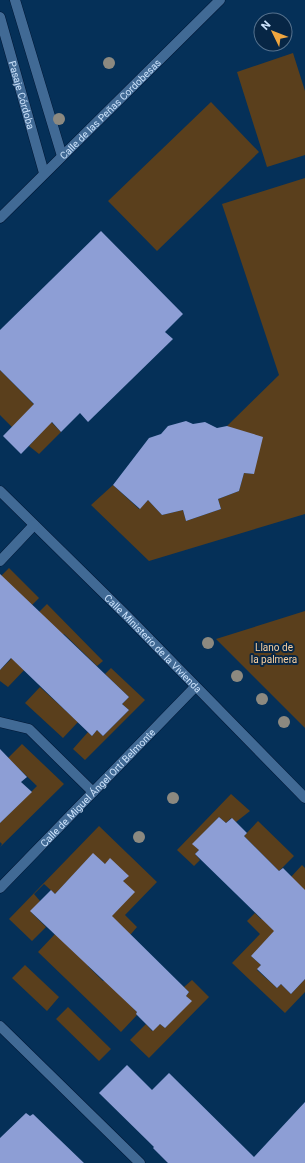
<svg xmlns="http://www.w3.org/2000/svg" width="305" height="1163" font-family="Roboto,sans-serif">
	<rect width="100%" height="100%" fill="#053058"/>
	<path fill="#5a3f1c" d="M293,53L305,91V155L267,167L237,72Z
		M211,102L259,152L157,251L108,201Z
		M305,178V514L149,561L91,505L113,485L139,509L148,500L162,515L183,510L186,521L221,509L218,499L239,491L244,473L254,474L227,426L279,375L222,204Z
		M0,370L61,432L39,454L29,446L41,433L12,427L0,415Z
		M9,568L39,598L32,605L0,577Z
		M47,604L103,661L97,666L64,634L56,641L39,612Z
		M305,611V728L216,639Z
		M5,652L29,665L8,687L0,681V670L11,659Z
		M111,668L145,700L85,760L73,749L88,732L92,736L97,730L103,736L129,710L122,704L129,697L105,674Z
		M40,687L78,722L63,738L25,703Z
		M22,744L64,784L0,847L2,844L0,842V823L37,786L8,758Z
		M231,794L250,811L236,822L231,818L226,823L219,817L193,844L199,850L195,854L200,860L194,866L177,850Z
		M258,821L294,856L279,871L244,836Z
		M99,826L157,882L125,915L137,927L131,934L101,941L123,881L128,876L105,864L93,854L55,894L44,884L34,894L40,901L31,912L46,927L32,941L9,919Z
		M302,865L305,868V892L291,877Z
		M255,913L261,919L265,914L297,921L251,956L261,965L257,970L277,988L281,984L291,994L305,979V992L285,1013L232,963L260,934L247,921Z
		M55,934L93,961L88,966L103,981L105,980L137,1012L136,1014L137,1015L121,1032L38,952Z
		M25,965L59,997L47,1011L12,978Z
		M192,980L209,997L149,1058L130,1040L146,1024L152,1031L160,1024L165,1028L191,1001L186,996L189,992L184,987Z
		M68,1007L111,1049L99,1061L56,1019Z"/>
	<path fill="#8d9ed5" d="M101,231L183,314L165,332L173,339L88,422L80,413L61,432L52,422L21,454L3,436L34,404L0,370V330Z
		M186,421L193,424L205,422L217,428L227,426L263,437L254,474L244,473L239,491L218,499L221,509L186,521L183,510L162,515L148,500L140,509L113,485L149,438L161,434L168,426Z
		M0,574L129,697L122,704L129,710L103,736L97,730L92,736L11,658L0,670Z
		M0,749L27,777L21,782L32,792L0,823Z
		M219,817L226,823L232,818L247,833L244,836L279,871L283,868L305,890V979L291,994L281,984L277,988L257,969L261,965L251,956L274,931L195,854L199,850L192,844Z
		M93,853L105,864L110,858L129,876L123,881L135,892L112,916L189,992L186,996L192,1001L165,1028L160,1024L153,1031L136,1014L137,1012L30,911L51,890L55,894Z
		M127,1065L152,1090L169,1073L254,1157L305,1102V1163H168L153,1148L154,1147L99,1093Z
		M26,1113L30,1116L33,1114L84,1163H0V1138Z"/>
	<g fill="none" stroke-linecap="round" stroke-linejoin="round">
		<defs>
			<g id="minor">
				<path d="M15,0L62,156"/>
				<path id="s1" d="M0,17L44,173"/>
				<path id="s2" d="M0,218L220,0"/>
				<path id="s3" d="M0,491L127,616L305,798"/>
				<path d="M0,561L34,525"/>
				<path d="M0,722L29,729L93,792"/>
				<path id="s4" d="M0,888L195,687"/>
				<path d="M0,1026L140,1163"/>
			</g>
		</defs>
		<use href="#minor" stroke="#001735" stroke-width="11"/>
		<use href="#minor" stroke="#416a95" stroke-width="10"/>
	</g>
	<g fill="#8c8980">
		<circle cx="109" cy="63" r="6"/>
		<circle cx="59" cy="119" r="6"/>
		<circle cx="208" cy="643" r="6"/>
		<circle cx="237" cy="676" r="6"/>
		<circle cx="262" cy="699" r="6"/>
		<circle cx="284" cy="722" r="6"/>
		<circle cx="173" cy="798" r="6"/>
		<circle cx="139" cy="837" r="6"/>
	</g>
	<g text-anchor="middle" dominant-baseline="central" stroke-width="4" stroke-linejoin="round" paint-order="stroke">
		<g font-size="10" fill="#cce3fc" stroke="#072645">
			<text stroke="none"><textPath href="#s1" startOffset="81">Pasaje Córdoba</textPath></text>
			<text stroke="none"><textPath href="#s2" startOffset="155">Calle de las Peñas Cordobesas</textPath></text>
			<text stroke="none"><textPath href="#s3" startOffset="216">Calle Ministerio de la Vivienda</textPath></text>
			<text stroke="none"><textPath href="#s4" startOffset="140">Calle de Miguel Ángel Ortí Belmonte</textPath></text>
		</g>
		<g font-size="10" fill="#fad1a1" stroke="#072645">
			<text x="274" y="647">Llano de<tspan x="274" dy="12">la palmera</tspan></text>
		</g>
	</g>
	<g transform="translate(273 32) rotate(313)"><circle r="19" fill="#072645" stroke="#56728e"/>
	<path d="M0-3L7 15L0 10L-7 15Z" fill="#f0a63f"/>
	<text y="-6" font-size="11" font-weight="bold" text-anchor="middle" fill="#cce3fc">N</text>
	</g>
</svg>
